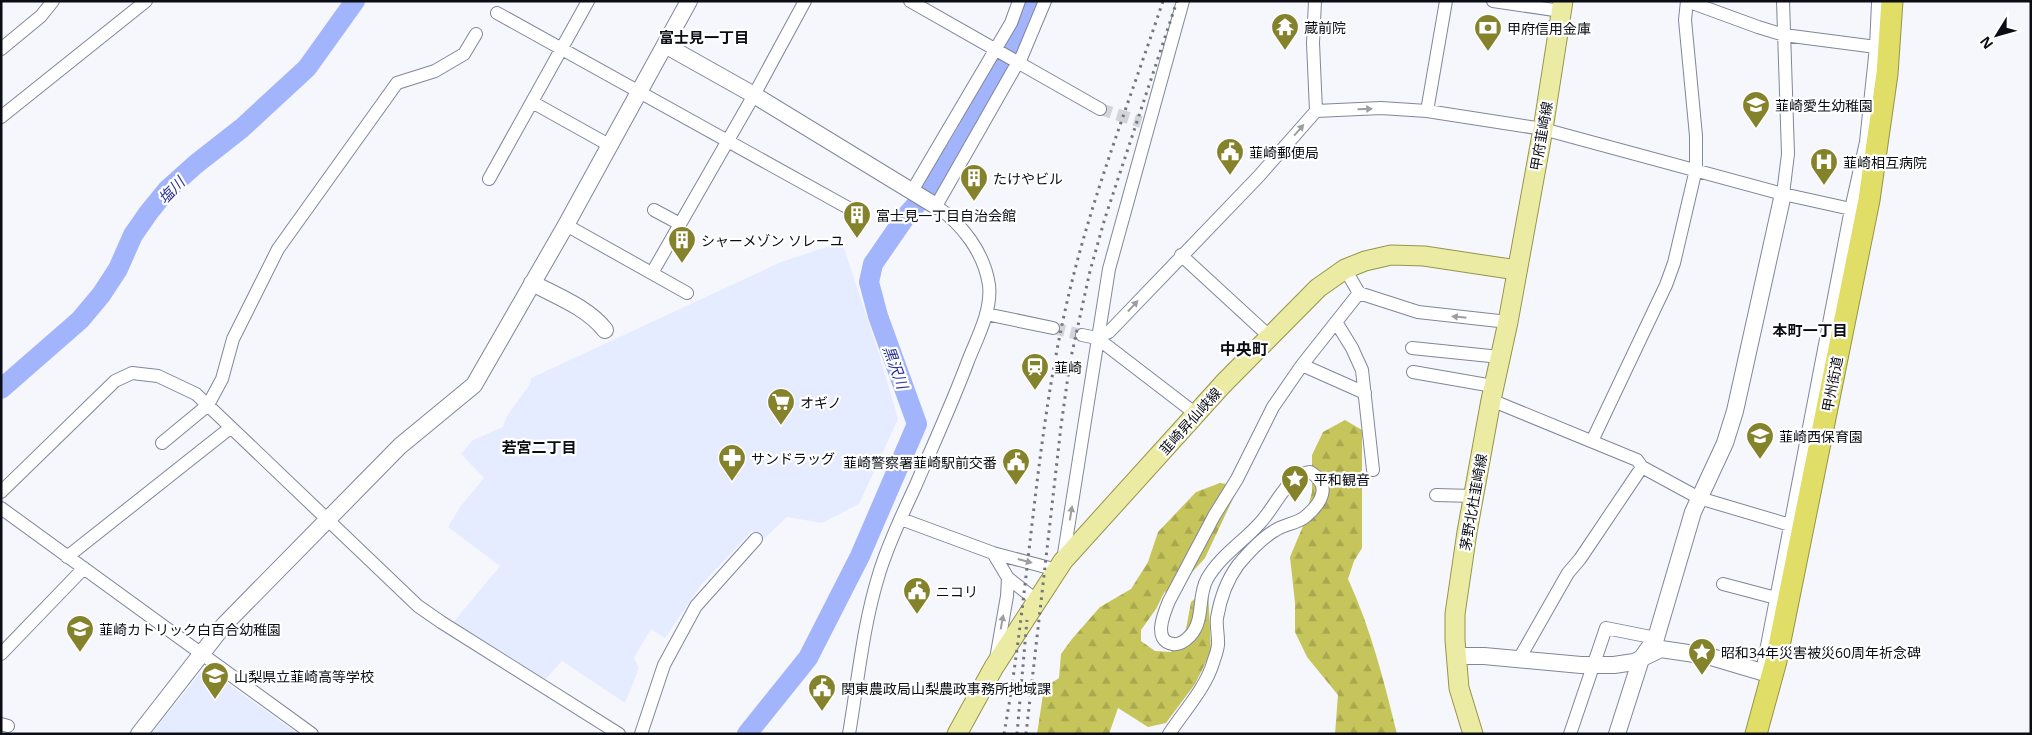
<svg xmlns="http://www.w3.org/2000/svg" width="2032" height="735" font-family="'Open Sans','Noto Sans JP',sans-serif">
	<defs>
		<pattern id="forest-firs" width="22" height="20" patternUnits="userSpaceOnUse" patternTransform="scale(1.25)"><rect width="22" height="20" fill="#c6c55b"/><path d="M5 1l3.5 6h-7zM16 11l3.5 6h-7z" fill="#a9a84e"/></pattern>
	</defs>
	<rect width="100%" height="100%" fill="#f6f7fc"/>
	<path fill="#e6ecff" d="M842,242L880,357L898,419L859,504L822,523L787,517L764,539L752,531L701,585L665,638L651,629L634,658L639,668L625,703L562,661L544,681L451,625L500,566L448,527L460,507L484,478L461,454L473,440L503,427L507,416L530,384L531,378L781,262Z
		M205,667L298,734H151Z"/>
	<path fill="url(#forest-firs)" d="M1345,420L1362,430V548L1354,561L1348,579C1371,629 1384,681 1397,734H1335L1338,695L1307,657L1295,632V603L1290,557L1303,526L1312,492V455L1323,432Z
		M1220,483L1239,486L1205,558L1186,579L1164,593L1156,609L1141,630V641L1155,651L1171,652L1186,629L1191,602L1208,587L1211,652L1195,684L1166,723L1148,727L1118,708L1109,734H1037L1044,688L1059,678L1061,654L1072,639L1100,607L1131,589L1148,562L1158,532L1196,492Z"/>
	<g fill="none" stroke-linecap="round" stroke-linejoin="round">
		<path stroke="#a2b4fb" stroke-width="20" d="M1,389L80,320L101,295L118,269L133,235L149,212L167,190L196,164L242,128L307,68L355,1
			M747,734L808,658L860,556L917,424L878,316L869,282L873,264L906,216L934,185L966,133L1019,34L1030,1"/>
		<path stroke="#d3d4d9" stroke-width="12" stroke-dasharray="12 6" stroke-linecap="butt" d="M1100,109L1141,122
			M1053,328L1082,335"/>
		<defs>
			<path id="street" d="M910,1L1100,109
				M1493,1L1561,11
				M1687,1L1758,27L1784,35L1876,47
				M497,13L861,215
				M1,49L41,16L53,1
				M1019,63L1045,1
				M532,102L609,145
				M1316,111L1381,108L1427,111L1543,129L1783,194L1851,209
				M1427,111L1446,1
				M1,117L146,1
				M489,179L588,1
				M912,191L1011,23L1019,1
				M1783,194L1788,154L1783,1
				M654,210L680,224
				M566,225L687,293
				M1181,255L1269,336
				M652,273L754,95L805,1
				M1359,293L1418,312L1508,322
				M986,314L1053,328
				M1336,322L1352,348L1362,370L1373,470
				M1082,335L1097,338L1196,414
				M1097,338L1109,332L1259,176L1316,111L1313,43L1315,1
				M1412,348L1500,357
				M1302,365L1365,393
				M1413,372L1493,386
				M1491,400L1637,460L1642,467L1699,498L1790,525
				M1592,441L1666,285L1674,263L1696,169V136L1685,20L1687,1
				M162,443L208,405L222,379L233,339L278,249L397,83L435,71L464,54L476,34
				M1,492L115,381L132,373L158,376L196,394L418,606L441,622L619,734
				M1436,495L1473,496
				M1,508L312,734
				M901,519L993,553L1057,570
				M993,553L1008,578L1036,600
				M67,557L230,428
				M1063,560L1109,269L1183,1
				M1723,584L1776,598
				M1,654L84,568
				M996,659L1007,596L1008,578
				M1519,659L1568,573L1580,559L1642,467
				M1762,672L1851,209L1866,142L1876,47L1878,3
				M1,724L8,726
				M641,734L664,665L696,606L756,539
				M849,734C858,681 863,625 879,574C888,544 902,515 915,487C933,445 952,404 968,361C977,338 992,311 989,285C984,252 962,224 936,206L1018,62
				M1169,734C1184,711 1205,689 1213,663C1215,656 1219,648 1218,641C1218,633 1216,625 1217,618C1220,600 1227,580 1238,565C1248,553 1261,539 1274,531C1284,524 1296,524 1305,517C1322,503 1332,485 1310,472C1305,473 1299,474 1295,478C1281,490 1273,509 1260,523C1243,542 1220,556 1207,579C1197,597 1205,620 1190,636C1185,641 1179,645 1173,644C1152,641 1164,613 1169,601L1214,516L1237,479L1273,407L1302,365L1359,293L1345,269
				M1570,734L1606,628L1656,638"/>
			<path id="secondary" d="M665,45L754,95L936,206
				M532,283C557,296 588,308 605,330
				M1456,656H1484L1581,665H1614L1634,662L1661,649L1708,656L1772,675
				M139,734L224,625L400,446L474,385L566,225L689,1
				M1617,734L1641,659L1656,638L1693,512L1725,443L1735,411L1783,194"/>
			<path id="primary" d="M957,734L994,667L1063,561L1223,384L1318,288L1345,269L1365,261L1391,255L1424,256L1517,270
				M1473,734L1459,688L1455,640V614L1467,532L1491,400L1508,322L1543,129L1563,1"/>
			<path id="highway" d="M1756,734L1776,661L1869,200L1887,74L1892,1"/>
		</defs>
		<use href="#street" stroke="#80869c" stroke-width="14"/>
		<use href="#secondary" stroke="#80869c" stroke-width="18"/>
		<use href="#primary" stroke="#95954a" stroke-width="21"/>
		<use href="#highway" stroke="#95954a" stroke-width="23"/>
		<use href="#street" stroke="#fff" stroke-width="12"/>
		<use href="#secondary" stroke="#fff" stroke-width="16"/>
		<use href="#primary" stroke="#eceba4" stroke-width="19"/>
		<use href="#highway" stroke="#e0de67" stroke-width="21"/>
		<path stroke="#74757c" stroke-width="3" stroke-dasharray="2.5 5" stroke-linecap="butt" d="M1004,734C1029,594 1034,450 1065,311C1088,206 1129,103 1163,1
			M1017,734L1027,620
			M1026,734L1061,426L1070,362L1090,271L1105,218L1177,1"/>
	</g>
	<defs><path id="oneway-solid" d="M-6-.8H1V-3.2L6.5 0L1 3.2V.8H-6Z" transform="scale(1.25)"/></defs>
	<g fill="#9d9ea1">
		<use href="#oneway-solid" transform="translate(1365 109) rotate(-2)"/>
		<use href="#oneway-solid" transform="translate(1299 130) rotate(-49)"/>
		<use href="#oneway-solid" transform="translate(1133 306) rotate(-47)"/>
		<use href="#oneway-solid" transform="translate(1459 317) rotate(-174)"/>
		<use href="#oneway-solid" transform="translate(1071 513) rotate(-81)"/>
		<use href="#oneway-solid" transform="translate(1025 561) rotate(15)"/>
		<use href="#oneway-solid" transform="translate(1002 622) rotate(-80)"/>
	</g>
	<defs>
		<symbol id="temple-pin" viewBox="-11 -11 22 30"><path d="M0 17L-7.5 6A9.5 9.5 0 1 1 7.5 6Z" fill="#84822b" stroke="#fff"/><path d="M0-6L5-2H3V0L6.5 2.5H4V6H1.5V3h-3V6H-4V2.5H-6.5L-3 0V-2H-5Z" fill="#fff"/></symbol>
		<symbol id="bank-pin" viewBox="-11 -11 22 30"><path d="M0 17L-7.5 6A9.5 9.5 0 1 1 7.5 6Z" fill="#84822b" stroke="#fff"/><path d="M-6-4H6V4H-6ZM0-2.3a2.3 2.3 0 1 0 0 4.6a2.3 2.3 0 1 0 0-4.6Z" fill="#fff"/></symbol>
		<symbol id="school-pin" viewBox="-11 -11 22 30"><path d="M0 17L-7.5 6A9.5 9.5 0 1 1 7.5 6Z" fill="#84822b" stroke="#fff"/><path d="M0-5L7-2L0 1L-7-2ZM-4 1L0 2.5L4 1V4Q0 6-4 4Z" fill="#fff"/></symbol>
		<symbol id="civic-pin" viewBox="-11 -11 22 30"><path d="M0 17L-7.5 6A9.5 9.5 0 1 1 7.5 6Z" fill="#84822b" stroke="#fff"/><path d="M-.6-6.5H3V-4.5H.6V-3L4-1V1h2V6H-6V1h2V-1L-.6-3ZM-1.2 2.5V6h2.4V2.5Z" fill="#fff"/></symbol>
		<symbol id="hospital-pin" viewBox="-11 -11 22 30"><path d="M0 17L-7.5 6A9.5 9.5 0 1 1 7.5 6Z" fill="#84822b" stroke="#fff"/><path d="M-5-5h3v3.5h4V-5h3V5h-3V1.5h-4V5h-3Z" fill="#fff"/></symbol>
		<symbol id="building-pin" viewBox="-11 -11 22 30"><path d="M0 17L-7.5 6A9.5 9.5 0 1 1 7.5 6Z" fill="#84822b" stroke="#fff"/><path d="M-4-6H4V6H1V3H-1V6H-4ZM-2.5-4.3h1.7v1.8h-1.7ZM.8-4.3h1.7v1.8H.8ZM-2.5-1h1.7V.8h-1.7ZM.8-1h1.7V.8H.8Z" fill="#fff"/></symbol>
		<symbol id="station-pin" viewBox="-11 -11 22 30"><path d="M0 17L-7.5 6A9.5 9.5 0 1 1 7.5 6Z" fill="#84822b" stroke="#fff"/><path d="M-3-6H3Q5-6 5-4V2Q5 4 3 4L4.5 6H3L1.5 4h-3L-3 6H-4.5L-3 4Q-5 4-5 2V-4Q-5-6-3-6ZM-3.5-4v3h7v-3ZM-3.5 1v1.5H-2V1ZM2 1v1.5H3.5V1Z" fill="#fff"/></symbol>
		<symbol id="supermarket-pin" viewBox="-11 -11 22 30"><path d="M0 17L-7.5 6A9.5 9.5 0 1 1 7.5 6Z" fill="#84822b" stroke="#fff"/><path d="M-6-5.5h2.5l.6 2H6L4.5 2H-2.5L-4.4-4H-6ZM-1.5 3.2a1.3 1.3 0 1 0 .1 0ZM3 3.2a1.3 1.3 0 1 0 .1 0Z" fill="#fff"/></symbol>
		<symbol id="pharmacy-pin" viewBox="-11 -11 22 30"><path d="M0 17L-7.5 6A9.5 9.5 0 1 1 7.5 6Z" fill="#84822b" stroke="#fff"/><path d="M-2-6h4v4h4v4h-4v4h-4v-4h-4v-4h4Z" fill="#fff"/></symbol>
		<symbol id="sight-pin" viewBox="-11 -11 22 30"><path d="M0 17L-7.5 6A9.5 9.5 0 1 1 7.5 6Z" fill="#84822b" stroke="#fff"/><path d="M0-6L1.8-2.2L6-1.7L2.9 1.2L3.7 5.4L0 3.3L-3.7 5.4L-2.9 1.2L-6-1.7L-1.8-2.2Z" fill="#fff"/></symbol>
	</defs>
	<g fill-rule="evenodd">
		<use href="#temple-pin" x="1269" y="11" width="32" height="43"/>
		<use href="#bank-pin" x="1472" y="12" width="32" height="43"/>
		<use href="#school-pin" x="1740" y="89" width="32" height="43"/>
		<use href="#civic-pin" x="1214" y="136" width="32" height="43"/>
		<use href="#hospital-pin" x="1808" y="146" width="32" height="43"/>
		<use href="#building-pin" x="958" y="162" width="32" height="43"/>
		<use href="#building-pin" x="841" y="199" width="32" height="43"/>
		<use href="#building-pin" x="666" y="224" width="32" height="43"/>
		<use href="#station-pin" x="1019" y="351" width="32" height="43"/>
		<use href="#supermarket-pin" x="765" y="386" width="32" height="43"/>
		<use href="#school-pin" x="1744" y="420" width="32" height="43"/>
		<use href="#pharmacy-pin" x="716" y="442" width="32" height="43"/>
		<use href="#civic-pin" x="1000" y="446" width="32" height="43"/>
		<use href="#sight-pin" x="1279" y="463" width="32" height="43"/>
		<use href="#civic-pin" x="901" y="575" width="32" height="43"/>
		<use href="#school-pin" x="64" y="613" width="32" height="43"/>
		<use href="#sight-pin" x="1686" y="636" width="32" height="43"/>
		<use href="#school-pin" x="199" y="660" width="32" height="43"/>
		<use href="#civic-pin" x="806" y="672" width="32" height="43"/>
	</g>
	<g text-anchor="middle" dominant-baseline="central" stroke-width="4.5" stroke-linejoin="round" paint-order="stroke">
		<g font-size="14" fill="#0b0d15" stroke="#fff" text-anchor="start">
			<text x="1304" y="27">蔵前院</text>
			<text x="1507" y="28">甲府信用金庫</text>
			<text x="1775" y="105">韮崎愛生幼稚園</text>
			<text x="1249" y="152">韮崎郵便局</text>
			<text x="1843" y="162">韮崎相互病院</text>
			<text x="993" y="178">たけやビル</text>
			<text x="876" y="215">富士見一丁目自治会館</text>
			<text x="701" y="240">シャーメゾン ソレーユ</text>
			<text x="1054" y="367">韮崎</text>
			<text x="800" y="402">オギノ</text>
			<text x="1779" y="436">韮崎西保育園</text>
			<text x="751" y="458">サンドラッグ</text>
			<text x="997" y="462" text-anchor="end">韮崎警察署韮崎駅前交番</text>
			<text x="1314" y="479">平和観音</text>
			<text x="936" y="591">ニコリ</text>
			<text x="99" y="629">韮崎カトリック白百合幼稚園</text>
			<text x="1721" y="652">昭和34年災害被災60周年祈念碑</text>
			<text x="234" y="676">山梨県立韮崎高等学校</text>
			<text x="841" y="688">関東農政局山梨農政事務所地域課</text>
		</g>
		<g font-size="14" fill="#0b0d15" stroke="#fff">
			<text transform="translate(1541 136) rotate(-80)">甲府韮崎線</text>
			<text transform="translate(1832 384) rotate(-79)">甲州街道</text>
			<text transform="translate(1190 421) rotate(-48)">韮崎昇仙峡線</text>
			<text transform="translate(1473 502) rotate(-80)">茅野北杜韮崎線</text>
		</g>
		<g font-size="15" font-weight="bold" fill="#0b0d15" stroke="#fff">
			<text x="704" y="37">富士見一丁目</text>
			<text x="1810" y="330">本町一丁目</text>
			<text x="539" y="447">若宮二丁目</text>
		</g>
		<g font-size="15" font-style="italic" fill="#293193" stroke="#fff">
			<text transform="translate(171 190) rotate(-46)">塩川</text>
			<text transform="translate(896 367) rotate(70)">黒沢川</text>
		</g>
		<g font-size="16" font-weight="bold" fill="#0b0d15" stroke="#fff">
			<text x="1244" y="349">中央町</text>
		</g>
	</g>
	<rect width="2032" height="735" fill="none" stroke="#0b0d15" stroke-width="5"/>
	<g transform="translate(1997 35) rotate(233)" stroke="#ffffff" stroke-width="4" paint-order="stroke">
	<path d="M0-4L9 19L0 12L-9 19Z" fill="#0b0d15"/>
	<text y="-8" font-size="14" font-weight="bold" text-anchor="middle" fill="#0b0d15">N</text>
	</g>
</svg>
